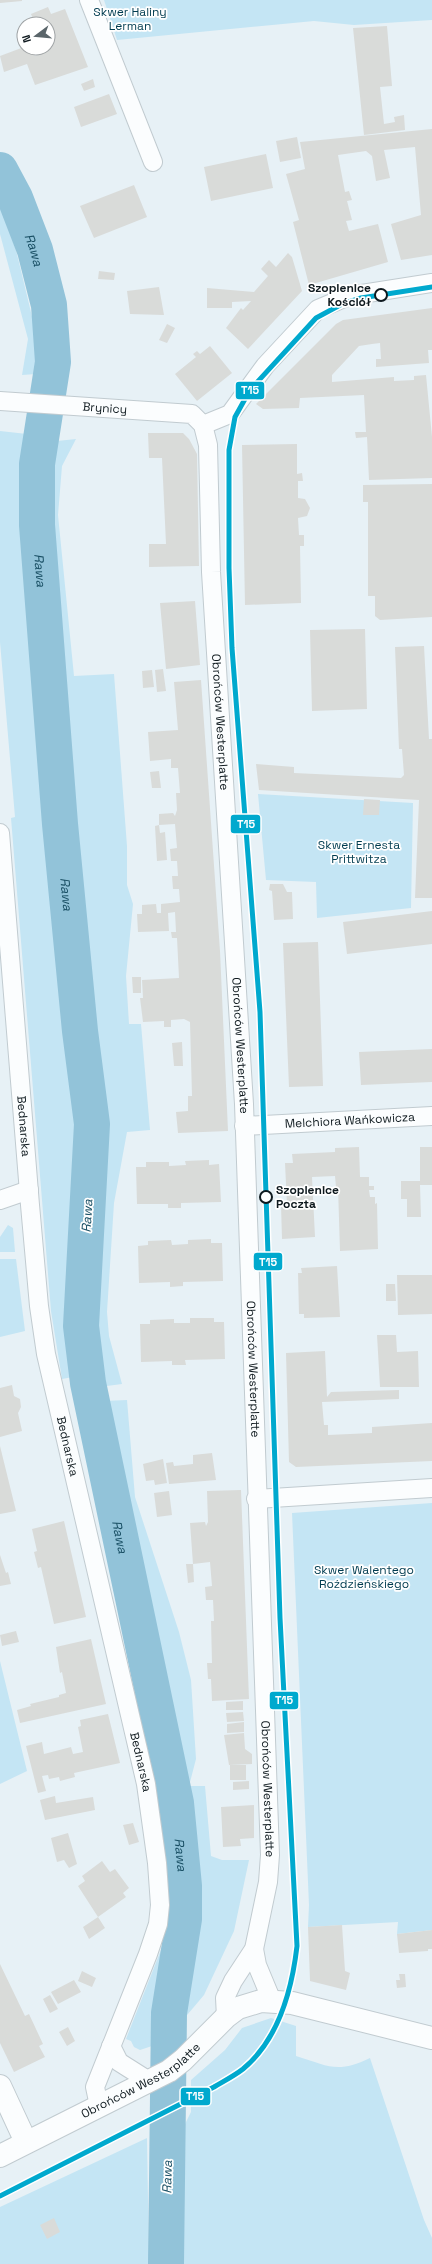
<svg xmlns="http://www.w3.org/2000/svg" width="432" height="2264" font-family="'Space Grotesk',sans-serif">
	<rect width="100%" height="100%" fill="#e7f1f6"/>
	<path fill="#c4e5f4" d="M104,0H432V20L354,25L314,21L117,40Z
		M0,207L16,250L36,333V374L22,375L28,339L0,234Z
		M0,431L27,434L21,478L27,577L61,986L79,1128L68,1319L73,1377L62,1379L51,1311L11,818L15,817L0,642Z
		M76,439L62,466L58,515L74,676L114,674L127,846V885L133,904L126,976L129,1024H141L150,1130L127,1132L114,1203L107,1312L109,1336L122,1384L99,1387L90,1333L103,1142L73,848L48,519V482L57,441Z
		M258,794L413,803L411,908L317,918L316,882L266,880Z
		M8,1225L13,1228L15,1252H0V1237Z
		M0,1259H16L25,1331L0,1337Z
		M127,1400L135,1497L179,1632L191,1680L196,1759L189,1786H205L211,1856L222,1860H249L234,1931L204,1995L177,2027L194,1914L181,1786L167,1706L103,1401Z
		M432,1503V1930L397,1934L398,1922L308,1927L309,1905L292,1513Z
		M0,1661L27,1771L0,1784Z
		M168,1932L152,2046L140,2050L134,2047L131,2041L126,2039Z
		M271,2018L296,2026V2056C329,2066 337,2074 370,2058L424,2220L432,2238V2264H176L174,2146L191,2112V2080L225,2050L242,2028Z
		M147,2138L149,2264H0V2207Z"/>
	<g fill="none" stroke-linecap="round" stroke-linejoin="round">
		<path stroke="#92c3d9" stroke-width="36" id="s1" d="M0,170L15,198L35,250L49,305L53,362L37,464V525L60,824L80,1031L92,1124L81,1326L88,1383L176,1803L184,1886V1919L169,2013L166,2264"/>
	</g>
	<path fill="#d9dbd9" d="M0,0H22V1L0,3Z
		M48,7L51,14L65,9L88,67L35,85L27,64L4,72L0,56L24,47L32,48L35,56L46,52L44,48H48V24H35L31,14Z
		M387,26L392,86L380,87L384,124L395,122L394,117L404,115L405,130L364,135L353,28Z
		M93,79L95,87L84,91L81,84Z
		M109,94L117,114L81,127L74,107Z
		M432,129V255L401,260L391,224L421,215L415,147L384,150L390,178L376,181L372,156L366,151L338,155L345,192L349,191L352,200L347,201L352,220L346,221L349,231L378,224L388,262L309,285L293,222L299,220L286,174L305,169L300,142Z
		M297,137L301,158L280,162L276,141Z
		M266,154L273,188L211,201L204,167Z
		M134,185L147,217L94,238L80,206Z
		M288,253L292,257L302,291L248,349L226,328L241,308L243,310L251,301L232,302V308H207V288L254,292L268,276L261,269L269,260L276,267Z
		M99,271L115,273L114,280L98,279Z
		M159,287L164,315L130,314L127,291Z
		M432,308V350H428L429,363L376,367V359H381L380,343L372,344L359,346L332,375V382L394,377V381L414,380V376L426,375L432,437V478L369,480L367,437L356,438L355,432H366L364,395L300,398L299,408L263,409L256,404L336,324L343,320Z
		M167,324L175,328L167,343L159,340Z
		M210,346L232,373L197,401L175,374L196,357L193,354L197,351L200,354Z
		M148,433H183L189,439L197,454L199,566L149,567V544H166L162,458H149Z
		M297,444V474L302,473L303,481H298V498L305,499L310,508L307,516L298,518L299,535H304V546H300L301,603L245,605L242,445Z
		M432,484V617L380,620L375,616V596H368V502H363V485Z
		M195,601L200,665L166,669L160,603Z
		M365,629L367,709L312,711L310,630Z
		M424,646L429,739H432V898H415L419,800L259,790L256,764L294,767V773L401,778L404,775L402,749H399L395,647Z
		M163,669L166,691L157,692L155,670Z
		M152,670L154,687L143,688L142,671Z
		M201,680L220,951L228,1131L178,1133L176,1112L188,1111V1096H192L190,1022L184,1019L171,1020V1027H164V1021L143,1022L140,998H143L142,980L179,978L177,938H172L171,932H176L175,912L168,913L169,931L138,932L137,914H142V905L156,904L157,913H161V904L180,902L179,889H173L172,876H178L177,861H171L170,849L177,848L175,824L159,825V814L173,813L175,816L177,810L176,793H180L178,768H171V759L150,761L148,732L178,730L174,682Z
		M159,771L161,788H152L150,772Z
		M364,799L380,800L379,815H363Z
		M159,825L160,833L165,832L167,860L157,861L155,826Z
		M270,884H283L287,892H292L293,919L274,920L272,891L269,890Z
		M432,911V944L347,954L343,922Z
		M318,942L323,1086L289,1087L283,943Z
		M132,977H141V993H133Z
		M182,1042L183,1066H174L172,1043Z
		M432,1049V1082L361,1085L359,1052Z
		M359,1147L360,1177H369V1186H374V1190H369L370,1197H375V1204L377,1203L378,1249L340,1251L338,1187H336L335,1176L312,1177L315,1237L282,1239L281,1205H287L285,1163H293L292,1154L335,1152V1148Z
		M420,1147H432V1185H420L421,1217H407V1199H401V1181H420Z
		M209,1160V1165L219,1164L221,1202L181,1203V1208H168V1204H137L136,1167H146V1162H169V1166L186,1165L185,1161Z
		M211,1239V1243H222L223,1281L183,1282V1286L170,1287V1282L139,1283L138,1246L148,1245V1241L171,1240L172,1245L188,1244V1240Z
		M337,1266L340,1317L304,1318V1314H299L298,1273H302L301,1268Z
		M397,1275H432V1314L398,1315Z
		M386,1284H395L396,1301H386Z
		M190,1318H214V1322H224L225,1359L185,1360L186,1365H172V1361L141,1362L140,1324H150V1320L174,1319V1323H190Z
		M377,1335H396L397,1352L418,1351L419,1387H380Z
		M325,1351L327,1397L331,1392L399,1390V1399L322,1402L324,1425H328V1435L372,1433V1427L432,1423V1461L296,1467L289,1462L286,1353Z
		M12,1385L14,1396L20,1399L21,1407L18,1413L22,1431L0,1437V1388Z
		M0,1446L16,1511L0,1514Z
		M212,1453L216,1480L169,1484L166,1463L173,1462L174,1466L193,1464V1455Z
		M163,1459L167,1483L155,1485L154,1480L146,1481L143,1464Z
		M241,1490L249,1699L212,1701L211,1679H208L207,1663H212L211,1621H214L213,1600H206L205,1587L212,1586L210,1562L193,1564L190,1523L205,1522L206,1526L208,1522L207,1491Z
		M169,1491L172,1515L157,1517L154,1493Z
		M64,1521L86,1617L54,1624L41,1567L38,1568L34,1552L37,1551L32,1529Z
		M0,1555L6,1573L8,1572L11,1584L0,1586Z
		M186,1564H193L194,1582L188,1583Z
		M16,1631L19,1642L2,1646L0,1635Z
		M91,1639L106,1704L20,1723L17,1710L31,1706L30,1704L59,1697V1695L66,1693L62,1672L60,1673L56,1647Z
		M243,1701V1710H226V1702Z
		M243,1712L244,1721L227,1722L226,1713Z
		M108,1714L120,1763L74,1773L75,1777L60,1781L59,1777L49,1779L48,1775L42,1776L46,1791L38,1793L26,1746L42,1742L44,1754L71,1747L73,1754L83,1752L78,1727L81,1726L80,1720Z
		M244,1722V1732L227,1733V1724Z
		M244,1733L245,1749L252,1754V1764L229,1765L224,1735Z
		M230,1765H246V1780H230Z
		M249,1781V1789L233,1790V1782Z
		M55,1796L56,1803L93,1797L95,1810L45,1820L40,1800Z
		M254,1805V1838L240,1839L241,1846L223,1847L221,1807Z
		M133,1823L139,1842L129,1845L123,1825Z
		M68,1833L77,1864L69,1868L64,1860L57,1862L51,1838Z
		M102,1861L110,1872L115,1869L129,1888L123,1893L126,1897L98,1917L78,1886L85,1881L82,1876Z
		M98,1917L105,1928L89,1939L83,1927Z
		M342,1925L345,1971L350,1973L346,1990L310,1981L308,1927Z
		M432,1930V1949H428V1951L399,1953L397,1934Z
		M0,1964L25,2016L29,2014L43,2044L39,2046L45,2057L14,2072L0,2043Z
		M82,1971L96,1978L92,1987L78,1981Z
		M399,1974H405L406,1987L397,1988L396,1980H400Z
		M74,1980L81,1992L58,2004L51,1992Z
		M50,1995L58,2009L50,2013L43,1999Z
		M68,2027L75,2041L67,2046L59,2032Z
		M54,2218L60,2232L47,2239L40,2225Z"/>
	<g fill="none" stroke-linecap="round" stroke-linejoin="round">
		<defs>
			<g id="street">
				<path d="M89,0L153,162"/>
				<path id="s2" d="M0,401L192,414L203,425L208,445L211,572L244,1104L270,1855L268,1882L254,1949L233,1981L225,1998L226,2017"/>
				<path d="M203,425L230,414L265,366L318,309L349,296L432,283"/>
				<path id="s3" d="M0,833L30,1205L39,1306L46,1354L146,1784L157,1863L160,1905L158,1924L148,1954L95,2087L99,2106"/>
				<path id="s4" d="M244,1126L432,1116"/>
				<path d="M0,1200L29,1190"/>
				<path d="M256,1499L432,1488"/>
				<path d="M254,1949L257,1965L272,2001"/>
				<path d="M111,2046L119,2062L149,2081"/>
			</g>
			<g id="secondary">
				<path d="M0,2086L26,2142"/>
				<path id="s5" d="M0,2156L169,2071L183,2060L226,2017L238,2008L261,2001L292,2003L432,2038"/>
			</g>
		</defs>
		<use href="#street" stroke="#c1cbd0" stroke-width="20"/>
		<use href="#secondary" stroke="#c1cbd0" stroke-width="24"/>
		<use href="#street" stroke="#fbfdfe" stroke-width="18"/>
		<use href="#secondary" stroke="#fbfdfe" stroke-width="22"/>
		<defs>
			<path id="tram-1" d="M0,2196L214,2087C224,2081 234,2076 243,2069C278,2040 292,1989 297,1946L280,1618L260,1012L232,648L229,568V450L235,417L250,390L316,318L342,304L361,298L432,287"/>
		</defs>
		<use href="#tram-1" stroke="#fff" stroke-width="8"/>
		<use href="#tram-1" stroke="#00a9ce" stroke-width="5"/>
	</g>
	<g fill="#fff" stroke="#0e191e" stroke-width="2">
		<circle cx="381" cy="295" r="6"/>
		<circle cx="266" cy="1197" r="6"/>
	</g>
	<g text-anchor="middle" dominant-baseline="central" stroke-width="3.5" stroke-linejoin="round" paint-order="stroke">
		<g font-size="12" fill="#003c50" stroke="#fff">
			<text x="130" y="12">Skwer Haliny<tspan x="130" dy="14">Lerman</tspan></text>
			<text x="359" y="845">Skwer Ernesta<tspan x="359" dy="14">Prittwitza</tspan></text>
			<text x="364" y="1570">Skwer Walentego<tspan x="364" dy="14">Roździeńskiego</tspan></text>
		</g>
		<g font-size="12" font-weight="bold" fill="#0e191e" stroke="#fff" text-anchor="end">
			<text x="371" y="288">Szopienice<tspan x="371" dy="14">Kościół</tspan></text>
			<text x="276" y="1190" text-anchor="start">Szopienice<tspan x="276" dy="14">Poczta</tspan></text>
		</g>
		<g font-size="12" fill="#0e191e" stroke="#fff">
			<text stroke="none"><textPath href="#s2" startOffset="105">Brynicy</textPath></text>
			<text stroke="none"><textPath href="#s2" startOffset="506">Obrońców Westerplatte</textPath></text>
			<text stroke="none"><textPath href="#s2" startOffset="830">Obrońców Westerplatte</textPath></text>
			<text stroke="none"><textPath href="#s4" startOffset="106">Melchiora Wańkowicza</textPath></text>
			<text stroke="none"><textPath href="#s3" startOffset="294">Bednarska</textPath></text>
			<text stroke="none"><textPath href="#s2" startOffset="1154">Obrońców Westerplatte</textPath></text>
			<text stroke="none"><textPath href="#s3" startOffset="618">Bednarska</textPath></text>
			<text stroke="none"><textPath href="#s3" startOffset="942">Bednarska</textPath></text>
			<text stroke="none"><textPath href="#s2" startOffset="1574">Obrońców Westerplatte</textPath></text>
			<text stroke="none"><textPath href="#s5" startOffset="160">Obrońców Westerplatte</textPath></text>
		</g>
		<g font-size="13" font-style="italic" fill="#194f64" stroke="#fff">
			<text stroke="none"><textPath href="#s1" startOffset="87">Rawa</textPath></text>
			<text stroke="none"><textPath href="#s1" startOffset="411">Rawa</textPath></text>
			<text stroke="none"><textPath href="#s1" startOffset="736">Rawa</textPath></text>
			<text transform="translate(87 1216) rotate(-87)">Rawa</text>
			<text stroke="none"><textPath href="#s1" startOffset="1384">Rawa</textPath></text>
			<text stroke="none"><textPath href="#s1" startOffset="1708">Rawa</textPath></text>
			<text transform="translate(167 2177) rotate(-89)">Rawa</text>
		</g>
	</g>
	<g stroke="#fff" stroke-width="1.5">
		<rect x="235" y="381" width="30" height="19" rx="4" fill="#00a9ce"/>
		<rect x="230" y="814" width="31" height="20" rx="4" fill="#00a9ce"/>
		<rect x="253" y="1252" width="30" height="19" rx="4" fill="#00a9ce"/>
		<rect x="269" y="1691" width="30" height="19" rx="4" fill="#00a9ce"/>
		<rect x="180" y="2087" width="31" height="19" rx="4" fill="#00a9ce"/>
	</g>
	<g font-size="11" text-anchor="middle" font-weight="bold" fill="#fff">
		<text x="250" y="394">T15</text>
		<text x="246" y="828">T15</text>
		<text x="268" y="1266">T15</text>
		<text x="284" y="1704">T15</text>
		<text x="195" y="2100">T15</text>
	</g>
	<g transform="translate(36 36) rotate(254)"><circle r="19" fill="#ffffff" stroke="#9fa3a5"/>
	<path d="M0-3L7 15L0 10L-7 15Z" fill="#5a656a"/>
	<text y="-6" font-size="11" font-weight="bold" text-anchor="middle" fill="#0e191e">N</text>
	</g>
</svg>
